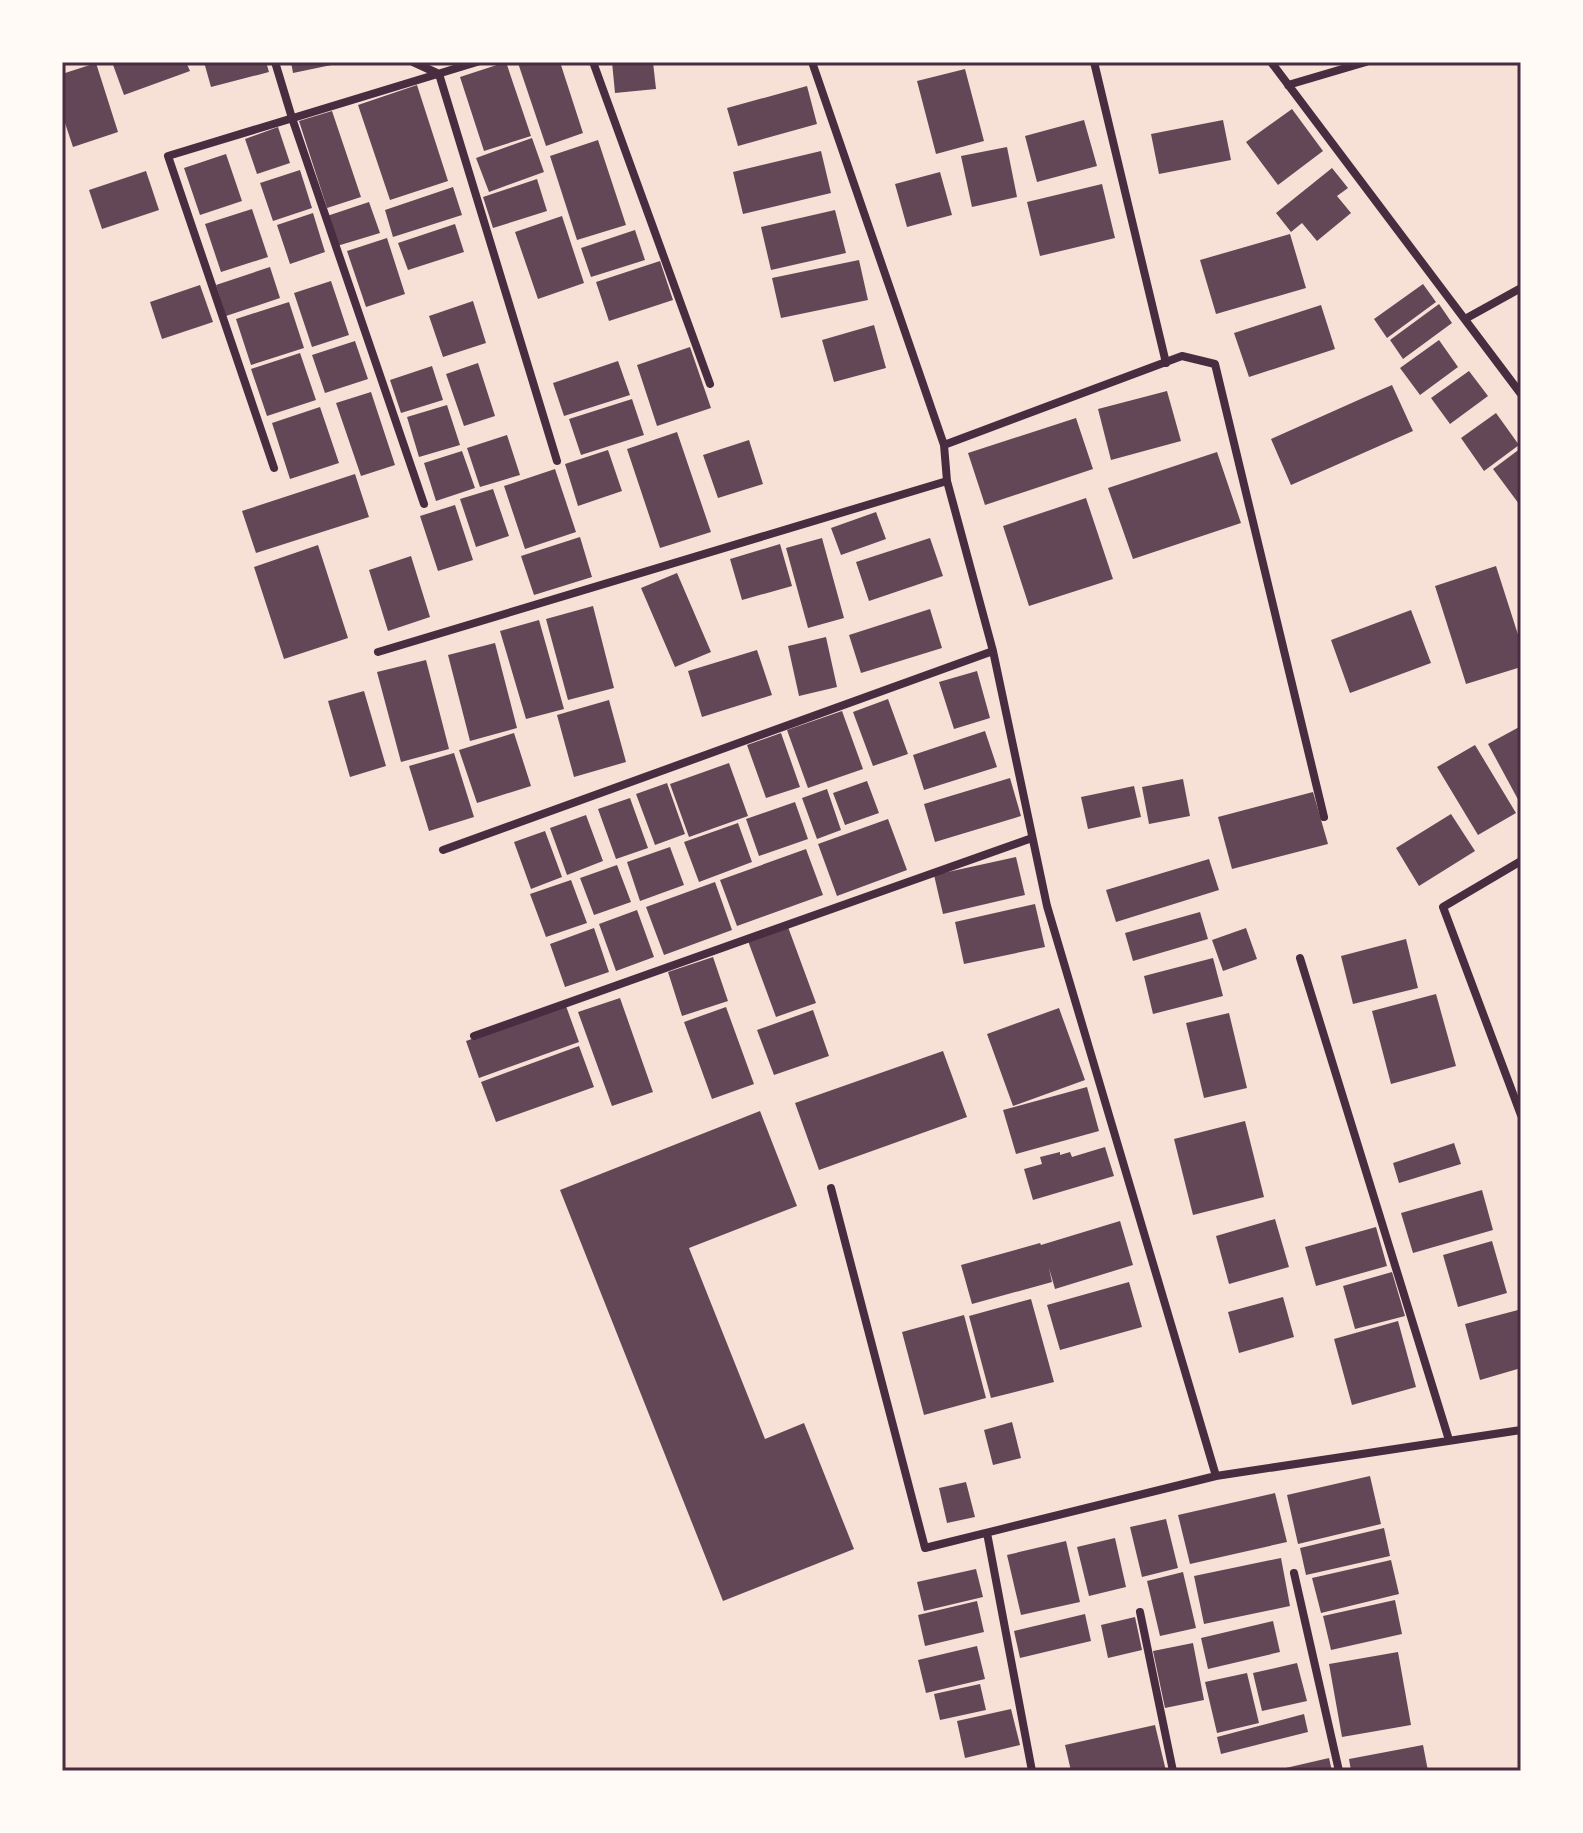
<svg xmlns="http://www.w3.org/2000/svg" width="1583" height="1833" font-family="'Fira Sans',sans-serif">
	<rect width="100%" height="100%" fill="#f7e1d7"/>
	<path fill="#644757" d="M112,62H186L190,71L124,95Z
		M204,62H266L269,72L211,87Z
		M291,62H341V63L293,73Z
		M506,62L531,136L484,151L460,77Z
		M560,62L583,133L546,146L518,63Z
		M612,62H653L656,89L615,93Z
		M96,63L118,132L73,147L62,114V74Z
		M965,69L984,141L936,154L917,81Z
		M417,85L448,181L390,200L358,105Z
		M807,86L817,124L738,146L727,108Z
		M1292,109L1323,151L1278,185L1246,142Z
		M332,111L361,197L327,208L299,121Z
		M1084,120L1097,166L1037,182L1025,136Z
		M1223,120L1231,160L1159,174L1151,134Z
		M278,127L290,163L257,174L245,139Z
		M532,138L544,172L489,192L476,158Z
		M598,140L626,225L577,240L550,156Z
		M1007,147L1017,197L972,207L961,156Z
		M821,151L831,193L743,214L733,172Z
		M226,154L242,201L200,215L184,168Z
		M1332,168L1348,188L1337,196L1351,213L1317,241L1302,223L1291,232L1276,213Z
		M300,170L312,208L273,221L260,183Z
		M146,171L159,210L102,229L89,190Z
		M940,172L952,215L907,227L895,184Z
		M537,179L547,211L493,228L483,197Z
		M1102,184L1115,238L1040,256L1027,202Z
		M453,187L462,215L393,237L385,210Z
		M369,202L380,233L337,246L327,216Z
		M252,209L268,257L221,272L205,224Z
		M835,210L846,253L771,270L761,227Z
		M313,213L325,252L290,264L277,225Z
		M562,216L584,283L538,299L515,232Z
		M455,224L464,252L408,270L398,243Z
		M635,230L645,260L591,277L581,248Z
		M1290,234L1306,288L1216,314L1200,260Z
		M387,238L405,294L366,307L347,251Z
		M859,260L868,300L781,318L772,278Z
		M660,261L673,300L609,321L596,282Z
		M270,267L280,298L226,316L216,285Z
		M331,281L349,335L312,347L294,293Z
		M1423,284L1436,302L1387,338L1374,319Z
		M200,285L213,322L162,339L150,302Z
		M473,301L486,343L443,357L429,316Z
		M289,302L304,348L251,365L236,319Z
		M1439,304L1452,323L1403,359L1390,340Z
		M1321,305L1335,349L1249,377L1234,333Z
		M874,325L886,368L834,382L822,340Z
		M1439,340L1458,367L1420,395L1400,368Z
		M355,341L368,379L325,393L312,355Z
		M690,347L711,408L657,426L637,365Z
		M300,353L316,400L267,416L251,369Z
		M618,361L630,395L564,416L553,383Z
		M478,363L495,416L464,426L446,374Z
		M432,366L443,400L401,413L390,380Z
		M1469,371L1488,396L1450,424L1431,398Z
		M1392,385L1413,431L1291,485L1271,439Z
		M1167,391L1181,441L1111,460L1098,409Z
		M371,392L395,465L361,476L336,403Z
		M632,399L644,435L581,455L569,419Z
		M447,405L460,445L419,457L407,417Z
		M320,407L339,463L290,479L272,423Z
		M1496,413L1519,445L1484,471L1461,438Z
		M1076,418L1093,469L985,505L968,453Z
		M677,432L711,532L660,548L627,449Z
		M507,435L520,475L480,487L467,448Z
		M749,440L763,484L718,498L703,455Z
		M1521,448V502L1519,504L1493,469Z
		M608,450L622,491L578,506L565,464Z
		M462,451L475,488L436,501L424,463Z
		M1217,452L1241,523L1133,559L1108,488Z
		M555,469L576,532L525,549L504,486Z
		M355,474L369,517L256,553L242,511Z
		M493,489L509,536L476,547L460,499Z
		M1086,498L1113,579L1029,606L1003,526Z
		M455,505L473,560L438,571L420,516Z
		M876,512L886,539L841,555L831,528Z
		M580,537L592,577L534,595L521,556Z
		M822,538L844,618L808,628L786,548Z
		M930,538L943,576L869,601L856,562Z
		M780,544L792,586L742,600L730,559Z
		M318,545L348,638L284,659L254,567Z
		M411,556L430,617L388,631L369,570Z
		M1496,566L1521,644V667L1466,684L1435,586Z
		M677,573L711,652L675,667L641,588Z
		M593,606L614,688L568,700L546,619Z
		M930,609L942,648L861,673L849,635Z
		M1411,610L1431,663L1350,693L1331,640Z
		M539,620L564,709L526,719L500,631Z
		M826,637L837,687L799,696L788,646Z
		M495,643L517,728L470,741L448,655Z
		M757,650L772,695L702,717L688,671Z
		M426,660L449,749L401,762L377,672Z
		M977,671L990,718L954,729L939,682Z
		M364,691L386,766L350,777L328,701Z
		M888,699L908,754L873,766L853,712Z
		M609,700L626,762L574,777L557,715Z
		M842,711L863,769L808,788L787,730Z
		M1521,726V805L1488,744Z
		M985,731L997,767L924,790L913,755Z
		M514,733L531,786L477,803L459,750Z
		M781,733L800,787L766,798L747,745Z
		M1475,745L1516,813L1478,835L1437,767Z
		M454,753L474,817L429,831L409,766Z
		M729,763L748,816L689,837L670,784Z
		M1010,778L1021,816L935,842L924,804Z
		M1183,779L1190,816L1149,824L1142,787Z
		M867,781L879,813L845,825L833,793Z
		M667,783L685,834L655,845L636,794Z
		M1134,786L1141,817L1088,829L1081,797Z
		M827,789L841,830L817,839L802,798Z
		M1313,792L1328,844L1232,869L1218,817Z
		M630,798L648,848L616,859L598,809Z
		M795,802L808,839L759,856L746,819Z
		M1451,814L1475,851L1419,886L1396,848Z
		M586,815L603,861L567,875L550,828Z
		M888,819L907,870L837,896L818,844Z
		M738,823L752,862L699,882L684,842Z
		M545,831L562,877L531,889L514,842Z
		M670,847L684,885L640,901L627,862Z
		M806,849L823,895L737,926L720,880Z
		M1016,857L1025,895L943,914L934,875Z
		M1209,859L1219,890L1116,922L1106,890Z
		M617,865L631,902L594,915L580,878Z
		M571,880L587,923L546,937L530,894Z
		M715,882L732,930L664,955L646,907Z
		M1035,904L1045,947L964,964L955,922Z
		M637,910L654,957L616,971L599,924Z
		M1200,912L1208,939L1133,961L1125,933Z
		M788,927L816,1003L776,1017L748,941Z
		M594,928L609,972L565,987L550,944Z
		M1246,928L1257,959L1223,971L1212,940Z
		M1406,939L1418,988L1353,1004L1341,956Z
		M713,957L728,1001L682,1016L668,972Z
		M1213,958L1223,996L1153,1014L1144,976Z
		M1436,994L1456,1066L1391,1084L1372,1011Z
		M620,998L653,1092L612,1106L578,1012Z
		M566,1006L579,1042L479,1078L466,1041Z
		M726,1007L754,1084L712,1099L684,1022Z
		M1059,1008L1085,1080L1013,1106L987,1034Z
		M813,1010L829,1056L774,1075L757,1030Z
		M1229,1013L1247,1088L1204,1098L1186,1023Z
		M579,1046L594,1087L496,1122L481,1082Z
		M943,1051L967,1117L819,1170L795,1103Z
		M1087,1087L1099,1131L1016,1154L1003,1110Z
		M760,1111L797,1206L689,1248L765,1439L804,1423L854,1549L723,1601L560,1190Z
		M1245,1121L1264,1197L1193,1215L1174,1139Z
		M1454,1143L1461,1164L1399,1183L1393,1163Z
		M1105,1147L1114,1176L1033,1200L1024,1169L1042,1164L1040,1157L1060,1152V1155L1070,1152L1072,1157Z
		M1482,1190L1493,1230L1413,1253L1401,1213Z
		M1275,1219L1289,1267L1229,1284L1216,1236Z
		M1120,1221L1133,1265L1055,1289L1049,1268L1052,1282L972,1304L961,1265L1040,1243L1041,1245Z
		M1376,1227L1387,1266L1316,1286L1305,1247Z
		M1492,1241L1507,1293L1458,1307L1443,1255Z
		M1392,1272L1405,1316L1355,1329L1343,1286Z
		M1129,1282L1142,1327L1060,1350L1047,1305Z
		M1283,1297L1294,1337L1239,1353L1228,1312Z
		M1031,1299L1054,1382L991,1398L969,1316Z
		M1518,1310L1521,1322V1368L1480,1380L1465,1324Z
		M964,1315L986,1398L924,1415L902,1332Z
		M1398,1321L1416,1387L1352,1405L1334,1339Z
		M1012,1422L1021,1458L993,1465L984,1430Z
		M1370,1476L1381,1524L1298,1544L1287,1495Z
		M966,1482L975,1517L947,1523L939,1488Z
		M1275,1493L1287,1542L1190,1564L1178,1515Z
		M1166,1519L1178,1568L1142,1577L1130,1527Z
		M1384,1528L1390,1556L1306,1575L1300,1548Z
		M1115,1538L1126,1587L1089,1596L1077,1547Z
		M1066,1541L1080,1602L1021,1615L1007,1555Z
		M1281,1558L1290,1606L1204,1624L1194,1576Z
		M1391,1560L1399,1594L1321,1613L1312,1578Z
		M976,1569L983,1597L924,1611L917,1582Z
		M1183,1572L1196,1628L1160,1636L1147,1581Z
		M1395,1600L1402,1634L1331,1650L1323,1616Z
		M977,1601L984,1632L925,1646L918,1615Z
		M1085,1614L1091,1641L1020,1658L1014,1631Z
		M1135,1617L1142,1650L1108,1658L1101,1625Z
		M1273,1621L1280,1652L1208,1669L1201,1638Z
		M1193,1643L1204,1700L1165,1708L1153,1651Z
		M977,1646L985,1679L926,1693L918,1660Z
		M1398,1652L1411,1725L1342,1737L1329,1664Z
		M1297,1663L1307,1701L1262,1711L1253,1673Z
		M1247,1673L1259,1723L1217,1733L1205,1682Z
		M980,1684L986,1710L940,1720L934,1694Z
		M1011,1709L1020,1745L965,1758L957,1721Z
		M1304,1714L1308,1732L1221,1754L1217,1737Z
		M1155,1725L1166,1771H1071L1065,1745Z
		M1423,1745L1428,1771H1351L1349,1759Z
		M1329,1758L1332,1771H1277V1770Z"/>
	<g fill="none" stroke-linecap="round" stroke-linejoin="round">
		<path stroke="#4a2c40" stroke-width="8" d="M275,62L292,118L424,504
			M413,62L439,74L557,461
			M593,62L710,384
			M812,62L944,445L947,481L993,651L1047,906L1216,1476
			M1094,62L1166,363
			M1271,62L1521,394
			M1288,85L1366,62
			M1465,319L1521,288
			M944,445L1182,356L1215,364L1324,817
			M274,468L168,156L477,62
			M378,652L947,481
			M443,850L993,651
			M1521,861L1443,907L1521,1115
			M1300,958L1449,1440
			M474,1036L1032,838
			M831,1188L925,1548L1216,1476L1521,1430
			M987,1533L1032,1771
			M1294,1573L1339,1771
			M1140,1612L1173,1771"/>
	</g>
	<rect width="1583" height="1833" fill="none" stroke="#fffaf5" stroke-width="128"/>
	<rect x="64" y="64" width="1455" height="1705" fill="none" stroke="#4a2c40" stroke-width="3"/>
</svg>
